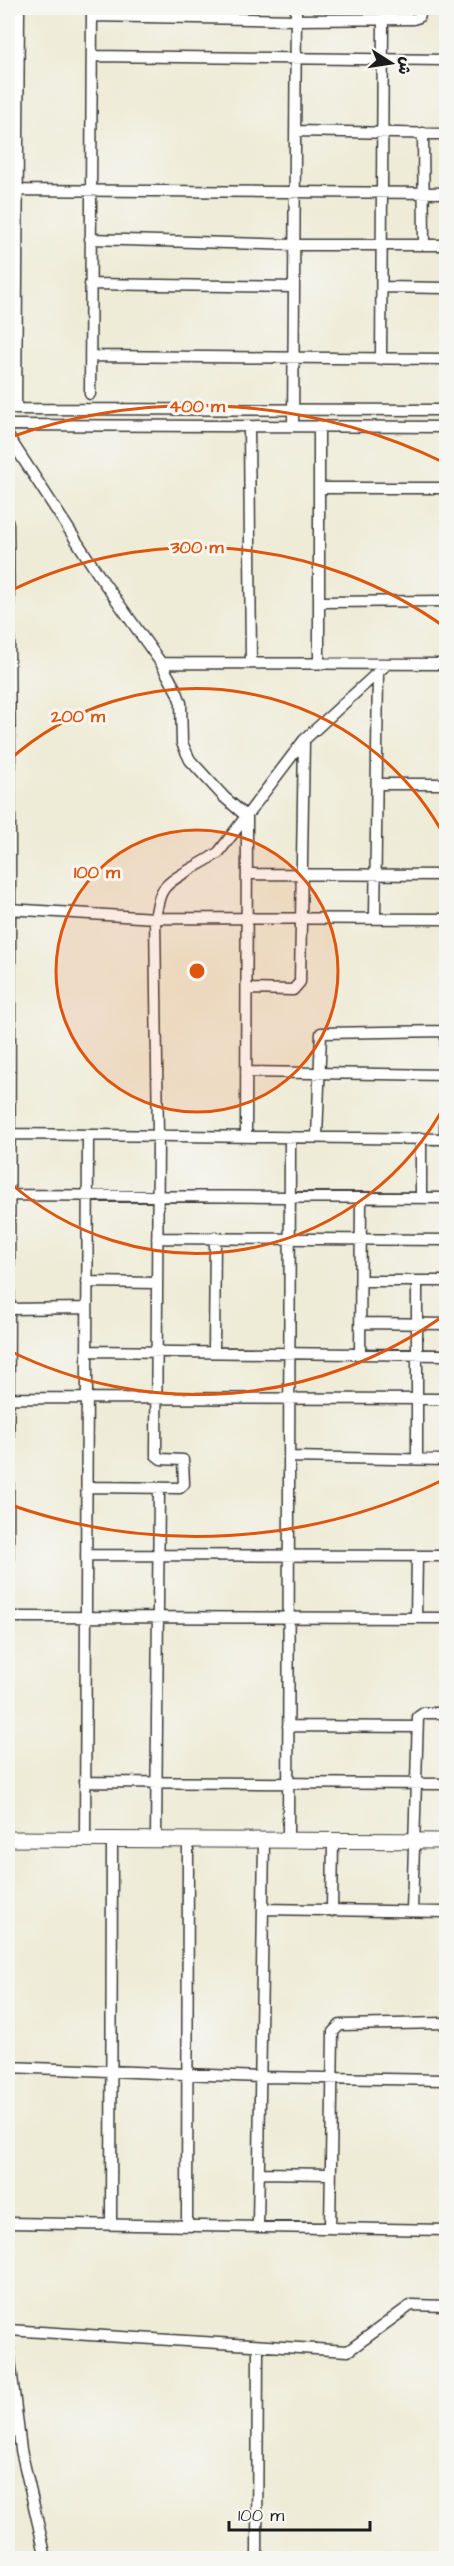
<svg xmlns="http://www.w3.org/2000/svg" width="454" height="2566" font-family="'Architects Daughter','Playpen Sans Arabic',sans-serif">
	<rect width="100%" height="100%" fill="#f6f6f2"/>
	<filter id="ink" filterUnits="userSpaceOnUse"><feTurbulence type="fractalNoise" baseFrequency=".0167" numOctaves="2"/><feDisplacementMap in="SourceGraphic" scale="12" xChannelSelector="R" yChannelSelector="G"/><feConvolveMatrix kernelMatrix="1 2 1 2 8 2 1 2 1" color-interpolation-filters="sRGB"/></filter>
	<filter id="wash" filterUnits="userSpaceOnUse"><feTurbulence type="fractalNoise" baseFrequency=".008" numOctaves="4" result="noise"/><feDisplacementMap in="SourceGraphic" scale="24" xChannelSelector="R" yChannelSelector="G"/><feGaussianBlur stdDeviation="1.35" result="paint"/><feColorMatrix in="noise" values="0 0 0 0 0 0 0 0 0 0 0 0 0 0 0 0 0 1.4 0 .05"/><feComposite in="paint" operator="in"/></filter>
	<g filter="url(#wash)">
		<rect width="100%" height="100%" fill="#eeebd6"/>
	</g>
	<g filter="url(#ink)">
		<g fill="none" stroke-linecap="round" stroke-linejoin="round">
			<defs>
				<path id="street" d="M19,8L16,409L446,410
					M92,16L296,20L413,19L419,17L422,8
					M92,56L446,60
					M295,131L446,134
					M423,133L424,245
					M8,190L446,193
					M90,239L294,245H446
					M90,284L293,287
					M382,287L446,288
					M8,331V184
					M90,356L446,359
					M381,359L383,19
					M90,394L92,8
					M8,425L446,427
					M249,426L251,663
					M293,426L296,8
					M319,426V663
					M8,436L100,577L161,663L177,692L181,703L182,743L190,760L224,797L247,817L246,1137
					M319,488H446
					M8,523C12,870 9,1217 8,1564
					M319,602L446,601
					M161,663L446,664
					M377,784H446
					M248,874L446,875
					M8,909L155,918L446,919
					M375,918L378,671
					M247,989L293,990L300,982L304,740
					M446,1025V1073
					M246,1072L446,1075
					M8,1134L446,1139
					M317,1137L321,1033L446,1031
					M445,1139L446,1076
					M9,1195L446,1198
					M421,1198V1138
					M157,1238L446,1240
					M361,1281H446
					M417,1281V1459
					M87,1282L157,1283
					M8,1309L87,1308
					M361,1323L446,1324
					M87,1351L446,1355
					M214,1352L215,1237
					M360,1354L361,1198
					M8,1398L446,1399
					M290,1457L446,1460
					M87,1487L180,1488L184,1484L183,1460L161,1459L156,1455L158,1136L155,918C157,909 158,897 163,890C172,876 204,864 219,852L304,740L387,664
					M86,1555L446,1556
					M8,1617L446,1618
					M416,1618L417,1556
					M288,1726L417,1727
					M85,1782L446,1784
					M156,1839L159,1488
					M85,1840L88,1135
					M288,1841L290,1137
					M263,1909L446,1912
					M332,1911L333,1841
					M412,1911L418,1717L424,1713H446
					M8,2067L260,2077L446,2080
					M259,2173L330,2174
					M8,2223L446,2230
					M111,2225L112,1840
					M187,2226L188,1840
					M258,2226L264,1841
					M330,2228L333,2032L340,2025L446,2023
					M8,2330L348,2351L411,2305L446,2306
					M8,2343L21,2450L46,2558
					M257,2558L258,2346"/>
				<path id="secondary" d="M8,1839L446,1841"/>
			</defs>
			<use href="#street" stroke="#3c3b38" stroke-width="13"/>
			<use href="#secondary" stroke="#3c3b38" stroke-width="17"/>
			<use href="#street" stroke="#fff" stroke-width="10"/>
			<use href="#secondary" stroke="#fff" stroke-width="15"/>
		</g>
	</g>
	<circle cx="197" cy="971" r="141" fill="#de560d" fill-opacity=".12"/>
	<g fill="none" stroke="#de560d" stroke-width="3">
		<circle cx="197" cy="971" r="141"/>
		<path d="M446 1103A282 282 0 0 1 8 1181M8 761A282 282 0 0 1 446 839"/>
		<path d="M446 1314A424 424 0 0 1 8 1350M8 592A424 424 0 0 1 446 628"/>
		<path d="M445 1479A565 565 0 0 1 8 1504M8 438A565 565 0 0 1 445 463"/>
	</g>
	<circle cx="197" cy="971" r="9" fill="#de560d" stroke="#f6f6f2" stroke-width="3"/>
	<g font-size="18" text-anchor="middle" font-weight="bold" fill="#de560d" stroke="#f6f6f2" stroke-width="6" stroke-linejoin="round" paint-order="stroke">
		<text x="197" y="412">400 m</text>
		<text x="197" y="553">300 m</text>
		<text x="78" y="722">200 m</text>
		<text x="97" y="878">100 m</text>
	</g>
	<rect width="454" height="2566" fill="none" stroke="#f6f6f2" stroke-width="30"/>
	<g transform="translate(391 63) rotate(102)" stroke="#f6f6f2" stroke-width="4.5" paint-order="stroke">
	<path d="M0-4.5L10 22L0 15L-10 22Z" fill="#1c1c1c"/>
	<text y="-9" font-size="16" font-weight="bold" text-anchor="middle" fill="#1c1c1c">ش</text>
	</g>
	<path d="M229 2521v9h141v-9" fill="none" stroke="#1c1c1c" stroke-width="3"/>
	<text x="238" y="2521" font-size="18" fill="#1c1c1c" stroke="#f6f6f2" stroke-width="4.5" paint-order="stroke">100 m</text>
</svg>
